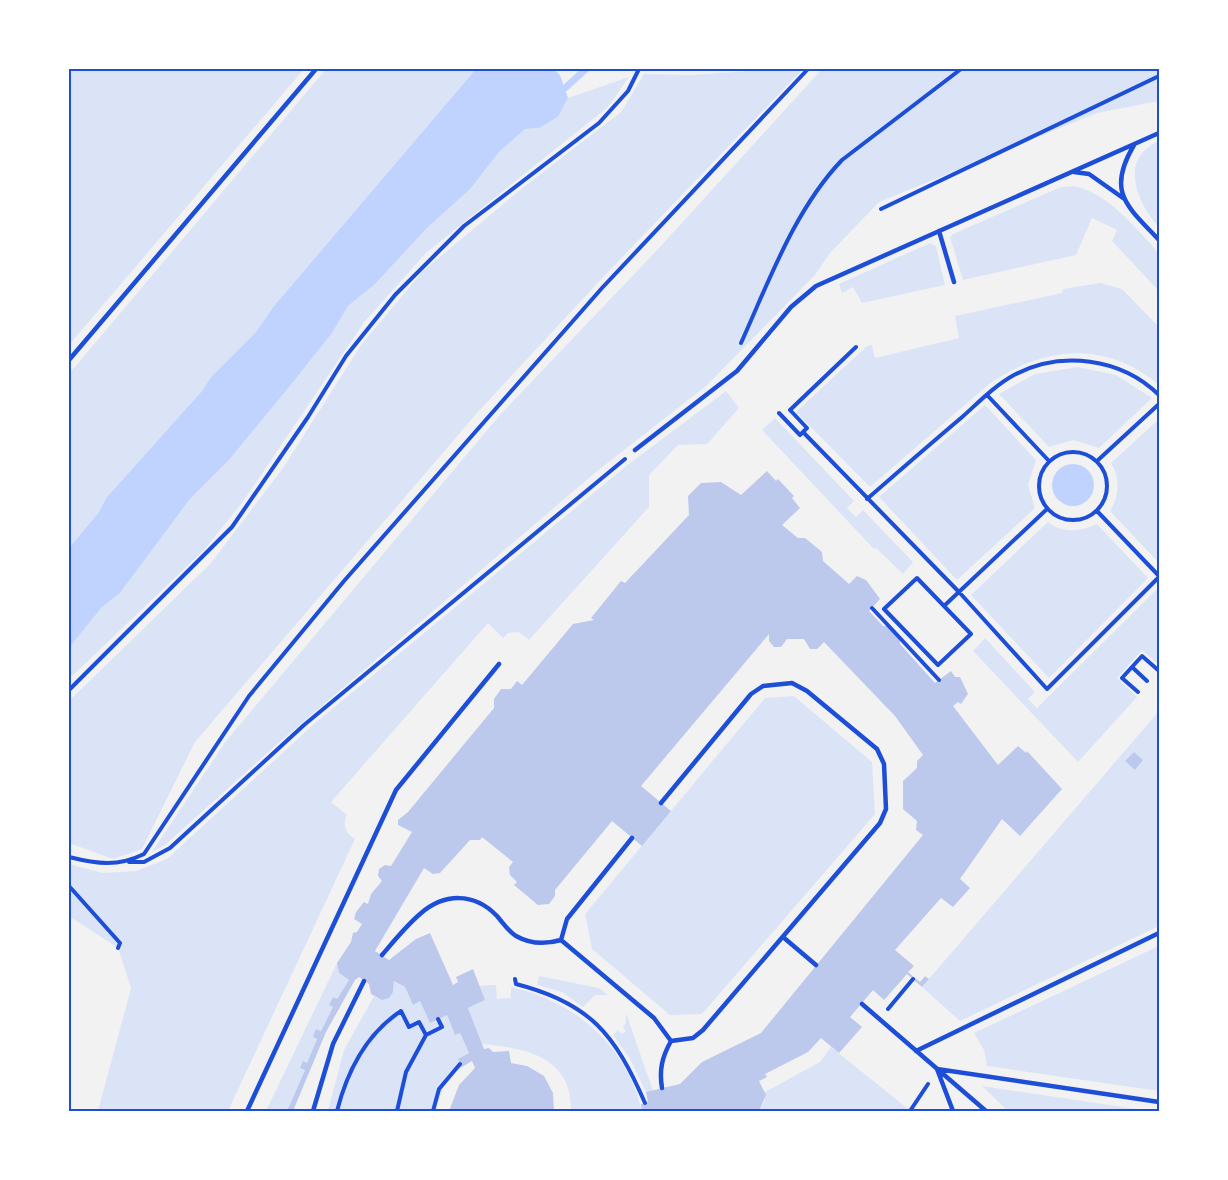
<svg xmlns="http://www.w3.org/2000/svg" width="1228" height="1180" font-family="'Archivo Narrow',sans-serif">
	<rect width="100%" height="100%" fill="#f2f2f2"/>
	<path fill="#dbe4f7" d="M69,69H304L69,345Z
		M326,69H476L274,306L256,332L211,377L202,391L107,497L99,512L69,548V374Z
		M777,69H803L606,274L477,413L195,742L142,849L113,859L69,843V701L211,563L283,468L361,345L423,271L525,186L621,112L644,74L690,75Z
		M822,69H1159V101L1097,113L879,202L830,253L815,275L706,386L596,472L276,745L165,845L152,852L226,741L499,416L659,248Z
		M629,77L608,107L427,252L365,321L242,503L204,550L69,679V648L102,607L120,593L190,499L229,460L332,333L348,306L375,284L427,228L471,187L499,152L525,129L539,128L558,117L568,98Z
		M1159,141V227C1137,203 1118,159 1159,141Z
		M1074,186C1110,194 1135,228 1159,253V291L1112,241L1117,230L1092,218L1076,255L963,280L950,237L953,234L1061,187Z
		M930,243L936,246L945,285L862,303L853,287L842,293L839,284Z
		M1100,283L1122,289L1159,327V385C1106,340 1043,346 989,384L870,487L796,412L867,346L872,345L875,358L959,338L955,316L1062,293L1063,289Z
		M1078,367L1116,375L1152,398L1099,448L1073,440L1049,447L999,394L1035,374Z
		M726,391L739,408L707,444L678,445L649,475V507L529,640L519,632L508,633L503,638L488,623L331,802L347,815C342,825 346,834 355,839L228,1111H98L131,988L118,948L69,916V864L103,873L136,871L167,859L314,724L625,467Z
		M985,405L1036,460L1028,485L1035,508L957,580L879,497Z
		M775,418L854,501L847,508L856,517L863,510L913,562L903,574L876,548L874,549L762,430Z
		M1159,419V563L1110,511C1119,496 1121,479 1111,463Z
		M1048,522C1063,534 1081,531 1097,524L1148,578L1049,678L971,595Z
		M1159,587V665L1142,650L1117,678L1137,697L1078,762L973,651L985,638L1035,692L1028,699L1037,708Z
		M794,696L872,762L875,814L702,1014L670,1015L592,949L585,914L765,698Z
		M1159,711V926L960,1021L922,987Z
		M1159,946V1091L987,1066L984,1050L974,1033Z
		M337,963L339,973L349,980L337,999L333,997L329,1004L333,1007L321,1031L316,1029L317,1039L307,1063L303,1061L301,1068L305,1070L287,1111H266Z
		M539,976L599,988L608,995H595L583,1007L562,992L537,985Z
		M394,981L405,987L413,1004L420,1001L430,1022L447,1015L455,1035L460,1033L469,1053L458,1059L461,1066L444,1086L435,1111H328L344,1050L374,996C386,1003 395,995 394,981Z
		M490,985H496L497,999L511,998V987C576,1002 626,1045 642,1111H571C572,1056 525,1048 482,1044L468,1008L485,1000L479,986Z
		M626,1013L653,1091L646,1092L630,1059L613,1035L618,1030L622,1034L626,1031L623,1027L626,1023Z
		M831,1047L907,1108L904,1111H759L765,1100V1092L820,1062Z
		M982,1086L1149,1111H1008Z"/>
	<path fill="#bfd3fe" d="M476,69H553L560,75L568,98L558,117L539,128L525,129L499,152L470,189L427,228L375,284L348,306L332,333L293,382L229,460L190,499L120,593L102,607L69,648V548L99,512L107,497L202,391L211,377L256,332L274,306Z
		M1052 485a21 21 0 1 1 42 0a21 21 0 1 1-42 0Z"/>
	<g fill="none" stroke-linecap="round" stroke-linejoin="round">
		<path stroke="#bfd3fe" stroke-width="7" d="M565,88L586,69"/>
	</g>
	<path fill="#bdc9ec" d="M767,471L776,481L778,479L794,496L792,498L800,508L782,525L798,538H805L822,552L823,561L849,584L857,576L866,580L880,599L869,611L883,626H890L900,636V644L935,683L951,671L955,677H960L968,694L961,704L958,702L953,706L998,765L1018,746L1026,753L1027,751L1062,789L1020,836L1002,819L960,879L970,888L953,907L941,898L895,950L914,966L908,972L920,982L925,976L929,979L922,987L907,974L884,1000L873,990L850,1017L862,1027L839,1053L821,1038L808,1052L765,1074L767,1077L759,1081L766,1095L759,1111H642L641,1104L648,1102L646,1092L680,1084L702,1062L761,1033L923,835L916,830L917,821L903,809V781L917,768V761L923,755L895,716L824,642L817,649H810L804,639H787L781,647H774L769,641V634L641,786L671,811L642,846L612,821L555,890V896L549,904L538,905L514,885L517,882L510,875L509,867L513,862L482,837L480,840H470L440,873L433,874L424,868L375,951L389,960L416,939L430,933L453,985L458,982L456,977L473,969L485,1000L468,1008L484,1049L489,1048L493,1052L509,1051L511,1063L527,1066L544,1076L553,1093L554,1111H449L459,1085L475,1068L472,1061L457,1070L461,1066L458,1059L469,1053L460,1033L455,1035L447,1015L430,1023L420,1001L413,1005L405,987L394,981L393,992L389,998L382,1000L371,994L369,984L359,977L355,980L326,1032L293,1111H287L305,1070L300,1068L303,1061L307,1063L317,1039L313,1037L316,1029L321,1031L333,1007L329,1005L333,997L337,999L349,980L339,973L337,963L351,942L353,933L357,932L362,924L354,919L356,912L364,902L368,904L371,894L382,881L378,876L379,869L385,865L391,866L412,832L398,825V820L408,812L494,708V699L501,689H511L517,681L522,685L573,624L594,620L591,618L621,581L625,583L689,515L688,496L701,483L721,482L741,495Z
		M1134,752L1143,760L1135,770L1125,761Z"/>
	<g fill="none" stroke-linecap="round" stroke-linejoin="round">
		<path stroke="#1d4ed8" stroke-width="4" d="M881,209L1159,76
			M741,343C769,281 795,209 842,160L961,69
			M987,395L1049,461
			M779,413L800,435L803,432L959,592L1047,689L1159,577
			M803,432L807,428L790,410L856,347
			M1039 486a34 34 0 1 1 68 0a34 34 0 1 1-68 0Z
			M1097,461L1159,404
			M867,499C898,472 929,445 961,418C978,403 994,386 1014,375C1061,350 1121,358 1159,395
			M1097,511L1159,576
			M917,578L971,634L938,665L884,609Z
			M944,606L1047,509
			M872,608L939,680
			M1132,667L1147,681
			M69,690L232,527L308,417L346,356L395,295L464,226L599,123L628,91L639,69
			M1138,692L1122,678L1142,656L1158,670
			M69,857C97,864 118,867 144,854L249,696L344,581L602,288L808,69
			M129,862H144L170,848L304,725L625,459
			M69,886L120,943L118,948
			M515,979L516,984C590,1003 615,1034 645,1103
			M888,1009L913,979
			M337,1111C347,1072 366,1034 401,1011L409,1027L419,1022L426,1035L442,1027L438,1019
			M397,1111L406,1072L426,1035
			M433,1111L439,1089L460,1064
			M910,1111L928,1084"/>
		<path stroke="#1d4ed8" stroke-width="4.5" d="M1134,145C1106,192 1127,206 1159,240
			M1074,172L1089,174L1123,198
			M939,231L954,282
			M69,360L316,69
			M635,450L737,371L791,307L816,286L1159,133
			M632,838L567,919L561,940L654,1018L671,1041L693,1038L703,1030L880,823L886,809L884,764L877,749L807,691L792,683L763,686L751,694L661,803
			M783,937L816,965
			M382,955C394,941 406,926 420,914C444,893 474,892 497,916C503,923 508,931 516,936C530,944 547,944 561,940
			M862,1004L986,1111
			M916,1051L1159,933
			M662,1088C659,1070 662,1057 671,1041
			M247,1111L396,790L499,664
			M313,1111L333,1044L364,981
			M953,1111L937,1069L1159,1102"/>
	</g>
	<rect width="1228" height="1180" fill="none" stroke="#ffffff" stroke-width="141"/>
	<rect x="70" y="70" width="1088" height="1040" fill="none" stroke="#1d4ed8" stroke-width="2"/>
</svg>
